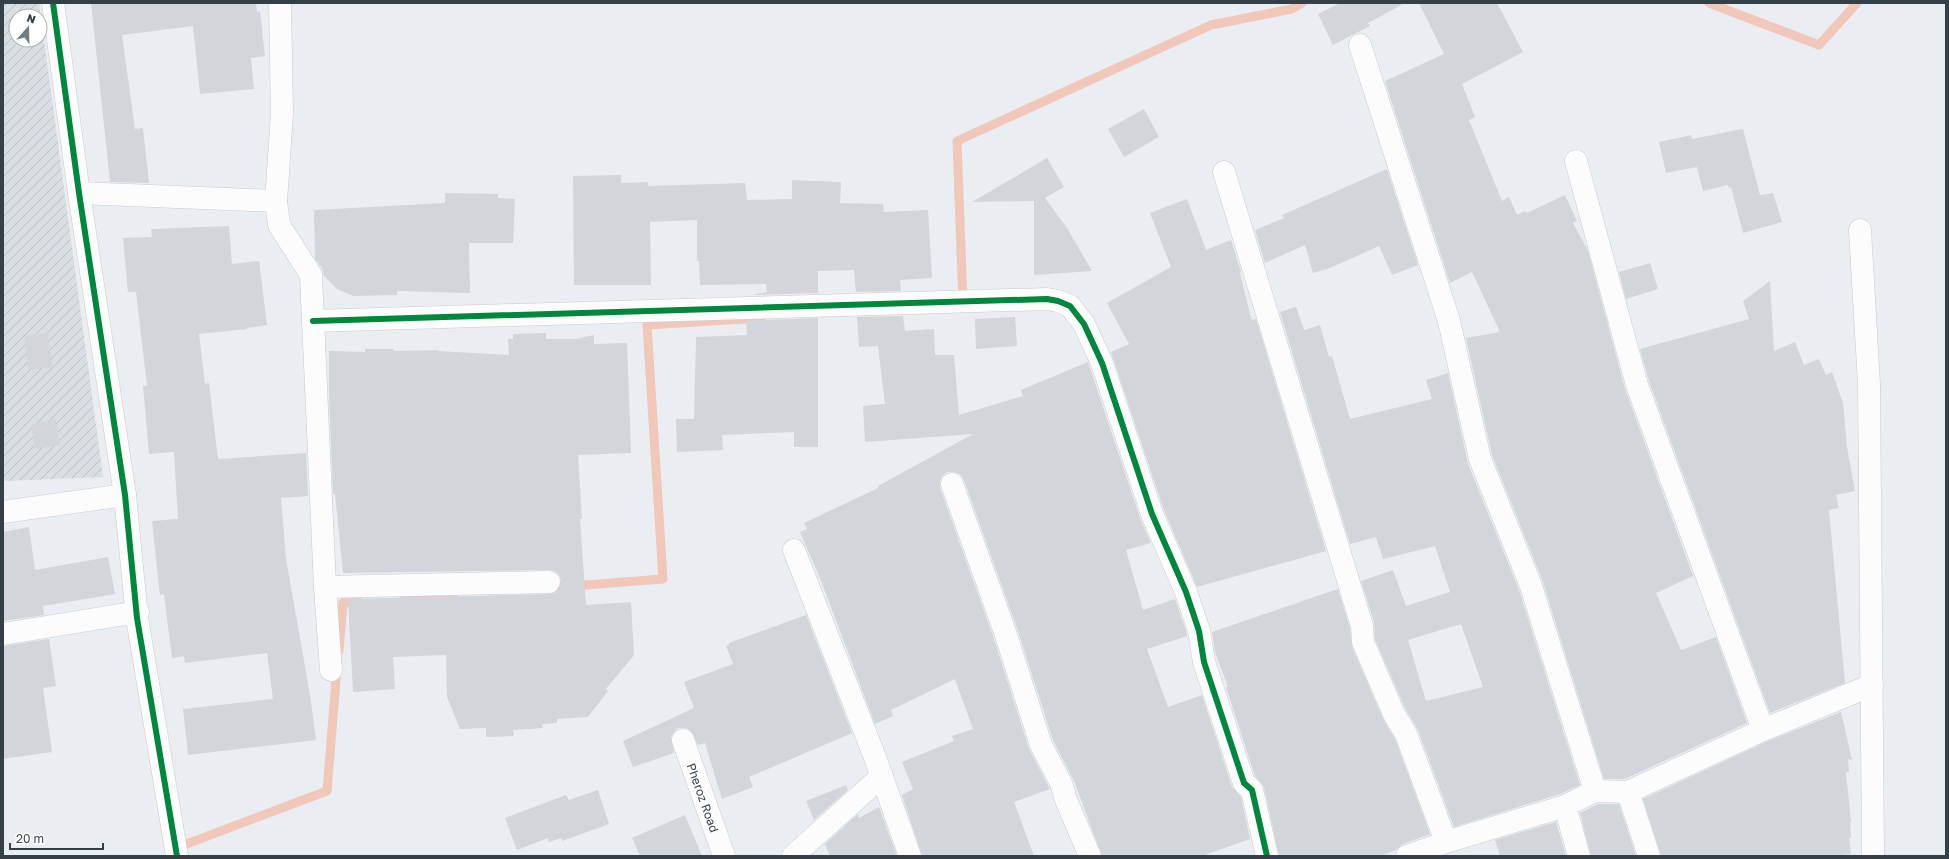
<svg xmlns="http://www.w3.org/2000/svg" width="1949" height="859" font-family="'Golos Text',sans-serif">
	<defs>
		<pattern id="industrial-furrows" width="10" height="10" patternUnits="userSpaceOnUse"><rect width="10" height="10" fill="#d9dee3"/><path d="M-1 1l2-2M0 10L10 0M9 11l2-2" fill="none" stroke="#bbc0c4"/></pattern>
	</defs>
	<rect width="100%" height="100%" fill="#eaedf1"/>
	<path fill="url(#industrial-furrows)" fill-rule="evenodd" d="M3,3H39L103,477L3,481ZM16,16H40V40H16Z"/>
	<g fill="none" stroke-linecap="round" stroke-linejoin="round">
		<path stroke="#f0c7b9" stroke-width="9" d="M1709,3L1819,45L1857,3
			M963,303L957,141L1211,25L1292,9L1302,3
			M547,588L663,579L647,325L762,318
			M404,598L453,595
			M339,651L343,603L359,602
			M176,848L327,791L337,668"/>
	</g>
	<path fill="#d2d6db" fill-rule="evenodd" d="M91,3H256L257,12L260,11L265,56L251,58L254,89L200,94L193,26L122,35L135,129L143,128L149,183L110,182Z
		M1340,3H1405L1368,23L1370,26L1333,45L1318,14Z
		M1419,3H1497L1523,52L1462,84L1475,117L1469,120L1502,201L1509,197L1517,215L1526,211L1527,213L1565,195L1577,221L1573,223L1588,251L1625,389L1693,576L1656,593L1681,650L1716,637L1747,723L1625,779H1604L1543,582L1492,455L1466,338L1500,332L1472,272L1450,283L1385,81L1444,54Z
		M1144,109L1159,137L1124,157L1108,129Z
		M1743,129L1760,195L1773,193L1782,222L1743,233L1731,187L1729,188L1728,185L1703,191L1697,167L1666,173L1659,142L1691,135L1692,139Z
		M1047,158L1064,187L1045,198L1067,228L1092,271L1034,275V201L972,202Z
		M1387,169L1418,265L1392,275L1379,246L1330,268L1313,273L1305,245L1265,263L1255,230L1284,218L1282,215Z
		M621,175V183L648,182V186L745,183L747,200L792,199V180L841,182L840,203L883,204L884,212L928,210L932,278L900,280L901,291L856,292L854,270L818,271V293L752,295L767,292L766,284L700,285L699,261H697V220L650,222L651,285H574L573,176Z
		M445,193L498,194V198L515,199L513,243H469L470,293L397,291V295L353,296L337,289L324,276L322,268L315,259L314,210L445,203Z
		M1187,199L1206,250L1231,240L1241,272L1240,273L1251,318L1252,320L1256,319L1326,551L1197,587L1164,510L1111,352L1129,344L1107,303L1171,267L1150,213Z
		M229,226L232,264L259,261L267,325L247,328V329L199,334L205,384L209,383L218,459L306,453L308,496L281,498L286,559L310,695L316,740L188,755L183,709L273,699L267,653L185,663L184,656L172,658L164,594L160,595L159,587L152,521L178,519L174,452L149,454L143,386H147L136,292H128L123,238L152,237L151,229Z
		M1650,263L1658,289L1626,299L1619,272Z
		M1770,281L1774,351L1795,342L1804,365L1819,359L1826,375L1832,372L1843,403L1847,447L1855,491L1836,495L1839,508L1829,510L1845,683L1770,713L1649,381L1640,349L1749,319L1743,301Z
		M1296,307L1304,330L1320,325L1329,357L1332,356L1350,419L1432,399L1426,380L1448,373L1468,464L1519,590L1580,785L1560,794L1454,827L1418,730L1405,708L1375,639L1374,622L1361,581L1393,570L1406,606L1450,592L1435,546L1383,559L1376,537L1350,544L1280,312ZM1461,624L1483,687L1426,701L1408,640Z
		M903,316L905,331L934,329L935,355H954L959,415L1023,396L1021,390L1088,362L1140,518L1151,543L1126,550L1143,610L1175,599L1187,634V636L1147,649L1168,707L1202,695L1232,787L1241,797L1250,839L1202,856H1102L1074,781L1053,740L1017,628L964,480L960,474L954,472H947L942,476L940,482V488L993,636L1029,749L1050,789L1014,802L1034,856H922L902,795L913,789L902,762L954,741L952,736L973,729L955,679L891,710L893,716L875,724L820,578L800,532L807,529L804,523L878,488V486L973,434L865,442L863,406L885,404L878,346L859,347L857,317Z
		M1015,317L1017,346L976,349L975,319Z
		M818,318V447H794V432L722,435L723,450L677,452L676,419H694L696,337L747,335L746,321Z
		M48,333L52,367L29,370L24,336Z
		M546,333V339H576L594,335V344L627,343L631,453L578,455L582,519H580L586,605L631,602L634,655L606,689L608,691L588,717L557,719V723L542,724L543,728L513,730L514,736L486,737V728L460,729L447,697L446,655L393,657L395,689L353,692L348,599L549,594L555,593L560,588L561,582L560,576L555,571L549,570L343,573L335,494H333L329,394V351L365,352V349H394V351L438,350V351L509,355L508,339H513V334Z
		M56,420L60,445L35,449L31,424Z
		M29,527L35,570L108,557L115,594L43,606L44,615L3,621V532Z
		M1338,589L1350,628L1352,647L1383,719L1395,739L1430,834L1403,844L1396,850L1381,856H1279L1264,787L1255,776L1226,687H1228L1215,652L1212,632Z
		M806,615L852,733L749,777L753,787L722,799L705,743L698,745L691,731L686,728H678L674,732L671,737L674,753L633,767L623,741L694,708L684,682L733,664L726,646L729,645V643Z
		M49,639L56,686L43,688L52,752L3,759V646Z
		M1841,712L1852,760L1848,759L1849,772H1846L1851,822H1850L1851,838H1849L1851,854L1830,856H1661L1643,799L1768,741Z
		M846,785L848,790L814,820L806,801Z
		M598,790L609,824L562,841L561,838L549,842L548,838L517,850L505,818L566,795L569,800Z
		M1598,804H1619L1636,856H1591L1580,813Z
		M879,807L897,856H830L825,844L858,814L859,818Z
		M685,815L702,856H640L632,838Z
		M1556,822L1566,856H1500L1495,840Z"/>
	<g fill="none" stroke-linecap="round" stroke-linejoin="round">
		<defs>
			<g id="street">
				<path d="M53,3L79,193L125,495L137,618L177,856"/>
				<path d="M280,3L282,114L276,201L279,225L311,275L325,587L331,670"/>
				<path d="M1360,45L1449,321L1480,459L1531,586L1595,791"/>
				<path d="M1576,161L1637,385L1763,730"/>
				<path d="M1224,172L1362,626L1363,642L1394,714L1406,734L1446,842"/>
				<path d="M79,193L276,201"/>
				<path d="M1860,230L1869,384L1873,856"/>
				<path d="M313,321L1047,299L1058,301L1070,306L1084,324L1102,363L1152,514L1186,592L1199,631L1204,662L1244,783L1252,790L1267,856"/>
				<path d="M952,484L1005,632L1041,745L1061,783L1066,800L1090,856"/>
				<path d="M3,512L125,495"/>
				<path d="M794,550L876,760L910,856"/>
				<path d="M325,587L549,582"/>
				<path d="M3,634L138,612"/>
				<path id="s1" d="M683,740L724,856"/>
				<path d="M1628,792L1649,856"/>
				<path d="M1565,806L1579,856"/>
				<path d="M793,856L882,776"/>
				<path d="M1407,856L1446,842L1565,806L1595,791L1628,792L1763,730L1872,685"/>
			</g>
		</defs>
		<use href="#street" stroke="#c7cbcf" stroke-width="23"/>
		<use href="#street" stroke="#fcfcfd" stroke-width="22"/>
		<defs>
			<path id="cycleway" d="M53,3L79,193L125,495L137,618L177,856
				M313,321L1047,299L1058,301L1070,306L1084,324L1102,363L1152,514L1186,592L1199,631L1204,662L1244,783L1252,790L1267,856"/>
		</defs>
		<use href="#cycleway" stroke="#fff" stroke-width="8"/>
		<use href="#cycleway" stroke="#00873e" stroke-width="6"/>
	</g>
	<g text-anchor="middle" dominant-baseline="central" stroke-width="3.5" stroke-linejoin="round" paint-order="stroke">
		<g font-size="12" fill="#353f47" stroke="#fff">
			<text stroke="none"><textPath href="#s1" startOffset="61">Pheroz Road</textPath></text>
		</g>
	</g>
	<rect width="1949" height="859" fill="none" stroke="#353f47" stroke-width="8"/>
	<g transform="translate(28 28) rotate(20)"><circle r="19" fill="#ffffff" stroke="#aeb2b5"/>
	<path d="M0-3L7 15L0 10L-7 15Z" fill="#747c82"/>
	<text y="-6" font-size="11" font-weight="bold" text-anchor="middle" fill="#353f47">N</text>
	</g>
	<path d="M10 843v6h93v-6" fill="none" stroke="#353f47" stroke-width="2"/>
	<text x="16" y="843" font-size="12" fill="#353f47" stroke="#ffffff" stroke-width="3" paint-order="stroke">20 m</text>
</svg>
